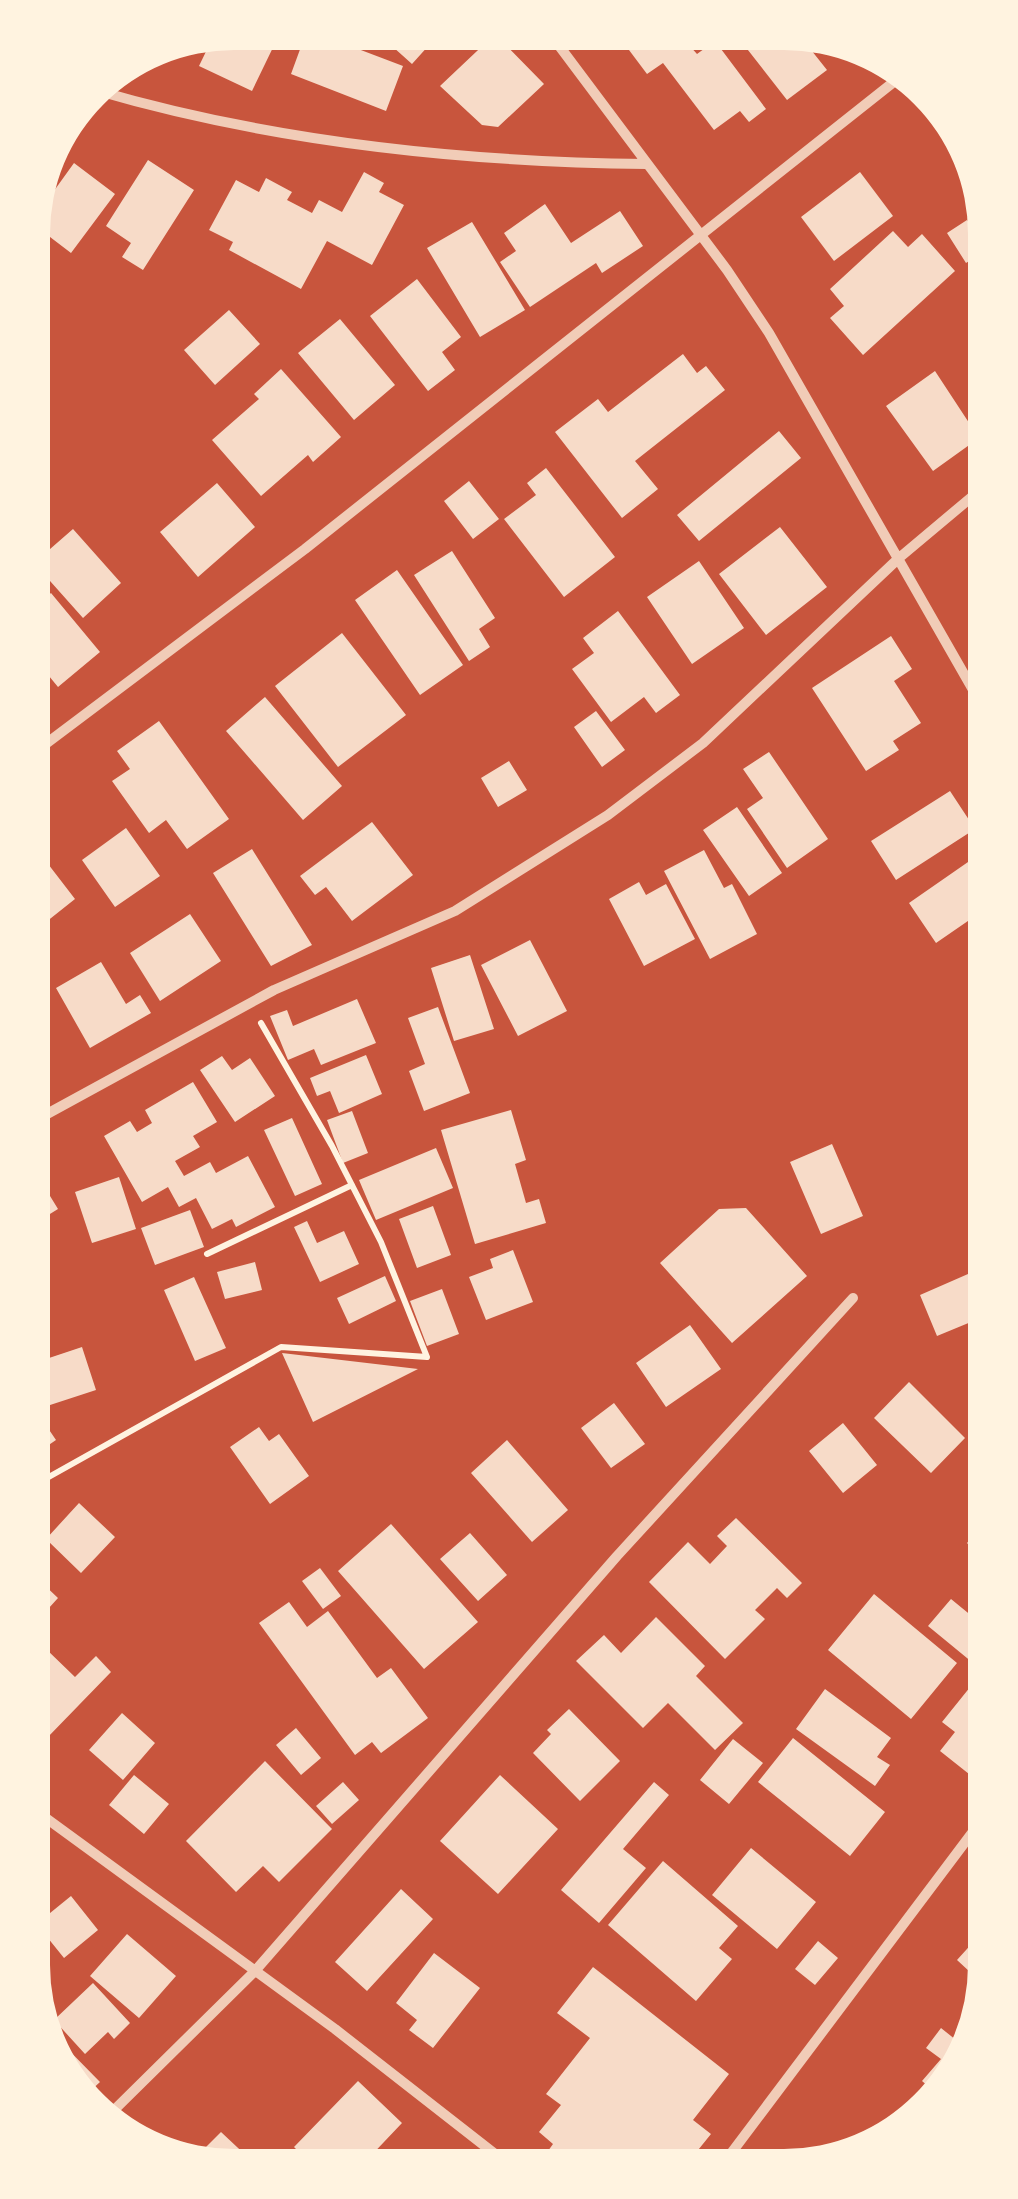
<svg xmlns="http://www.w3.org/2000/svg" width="1018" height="2199" font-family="Literata,serif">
	<rect width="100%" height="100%" fill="#c8553d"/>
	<path fill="#f7dbc8" d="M234,32L280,33L252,91L199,66L213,37Z
		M306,33H316L403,66L386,111L291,74Z
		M358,33L387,34H439L412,64L383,38L374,48Z
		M495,34L544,84L498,127L482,125L440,86Z
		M623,35L699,36L688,44L697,54L715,41L766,109L749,122L740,111L714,130L663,63L647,74L626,46L629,43Z
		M737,36H800L827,70L787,100Z
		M174,44L159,65L146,55L157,48Z
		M68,125L71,127L49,159L54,144Z
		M961,151L978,181L979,190L957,153Z
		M148,160L194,190L143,270L122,257L131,243L106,226Z
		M74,163L115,194L71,253L33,224V220Z
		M364,172L384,183L379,192L404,205L372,265L327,241L301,289L229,250L233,242L209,230L236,180L259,192L266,178L292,192L287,200L312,213L319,200L342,212Z
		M860,172L893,216L834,261L801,217Z
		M545,204L571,243L620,211L643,246L602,273L596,263L530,307L500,262L516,251L504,233Z
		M967,220L979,239V255L966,263L947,233Z
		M472,222L525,310L480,337L427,248Z
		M893,231L908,247L922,234L955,271L863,355L830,318L844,306L830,289Z
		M417,279L461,337L442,352L455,370L428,391L370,316Z
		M229,310L260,344L215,385L184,350Z
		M340,319L395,385L354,420L298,353Z
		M683,354L697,373L706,366L725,390L635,461L658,489L622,518L555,432L598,399L608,412Z
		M281,369L341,437L313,462L308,455L261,496L212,440L259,399L254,394Z
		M935,371L979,438L933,471L886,406Z
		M779,431L801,458L699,541L677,515Z
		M546,468L615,557L564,597L504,519L536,495L527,483Z
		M469,481L499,519L473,539L444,501Z
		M217,483L255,527L198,577L160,532Z
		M780,527L827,587L766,635L719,574Z
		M73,529L121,583L83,618L34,563Z
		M452,551L495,618L479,629L490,647L469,661L414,575Z
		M699,561L744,628L692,664L647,597Z
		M397,570L463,665L420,695L355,600Z
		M51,593L100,652L58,687L35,659L34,607Z
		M618,611L680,695L656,713L644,697L611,722L572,669L594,653L583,638Z
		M342,633L406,715L338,767L275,686Z
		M891,636L912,669L894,681L921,723L893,741L899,750L866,771L812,688Z
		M265,697L342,786L303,820L226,731Z
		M596,711L625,750L602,767L574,727Z
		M159,721L229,819L187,849L166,820L149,833L112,781L130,769L117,751Z
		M769,752L828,839L787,868L747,809L763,798L743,769Z
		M509,761L527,790L498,807L481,778Z
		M950,791L975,829L896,880L871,841Z
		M737,807L782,873L749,896L703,830Z
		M372,822L413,875L352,921L326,887L315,895L300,876Z
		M126,828L160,876L115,907L82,860Z
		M35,847L75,899L36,930Z
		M252,849L312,945L271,966L213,873Z
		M704,850L724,888L732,884L757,934L710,959L664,871Z
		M981,853V912L936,943L909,903Z
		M639,882L646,895L666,884L695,939L644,966L609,899Z
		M190,914L221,961L160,1001L130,953Z
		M530,940L567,1011L518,1036L481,965Z
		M470,955L494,1029L454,1041L431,968Z
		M101,962L126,1004L140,995L151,1013L90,1048L56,988Z
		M357,999L376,1043L321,1065L314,1049L288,1060L270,1016L287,1010L293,1026Z
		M438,1007L470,1093L424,1111L409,1071L425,1064L408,1018Z
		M366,1055L382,1094L339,1113L330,1091L317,1096L310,1078Z
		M222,1056L232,1070L250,1058L275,1096L235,1122L200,1070Z
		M193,1082L217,1122L193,1136L200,1147L175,1161L184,1176L210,1162L216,1173L248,1156L275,1207L236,1227L232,1219L212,1229L196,1198L179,1207L168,1187L142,1202L104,1136L130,1121L137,1132L152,1123L145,1110Z
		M511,1110L526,1160L515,1164L526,1203L539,1199L546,1223L475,1244L441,1130Z
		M352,1111L368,1153L343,1163L327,1120Z
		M292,1118L322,1184L295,1196L264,1130Z
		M832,1144L863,1216L821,1234L790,1162Z
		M436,1148L453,1188L376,1220L359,1180Z
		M119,1177L136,1229L92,1243L75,1192Z
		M39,1178L58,1209L37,1222L36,1180Z
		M433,1206L451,1255L417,1268L399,1219Z
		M746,1208L807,1276L732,1343L660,1263L719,1209Z
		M190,1210L204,1247L155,1265L141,1228Z
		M307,1221L317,1243L344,1231L359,1264L320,1282L294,1227Z
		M513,1250L533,1302L486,1320L469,1277L493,1268L490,1259Z
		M255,1262L262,1290L225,1299L217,1272Z
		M968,1274L983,1307V1317L937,1336L920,1295Z
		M385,1276L396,1301L349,1324L337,1298Z
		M194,1277L226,1348L195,1361L164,1290Z
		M442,1289L459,1334L427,1346L410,1301Z
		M690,1325L721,1369L666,1407L636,1363Z
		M82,1347L96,1390L47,1406L37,1375V1362Z
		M282,1353L418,1369L313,1422Z
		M909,1382L965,1438L931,1473L874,1418Z
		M614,1403L645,1444L611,1468L581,1428Z
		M37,1412L56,1440L37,1453Z
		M843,1423L877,1465L843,1493L809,1451Z
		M259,1427L269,1441L279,1434L309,1476L270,1504L230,1447Z
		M507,1440L568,1510L532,1542L471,1473Z
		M79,1503L115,1537L81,1573L46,1539Z
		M736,1518L802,1583L787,1598L777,1588L755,1610L765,1619L725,1659L649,1582L688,1542L710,1564L727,1546L717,1536Z
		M391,1524L478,1622L424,1669L338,1571Z
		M983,1526V1560L967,1543Z
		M470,1533L507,1575L478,1601L440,1559Z
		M320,1568L341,1596L323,1609L302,1581Z
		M38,1579L58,1598L38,1620Z
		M874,1594L957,1663L911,1719L828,1650Z
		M951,1599L984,1626V1672L928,1626Z
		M289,1602L307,1627L328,1611L377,1678L391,1668L428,1718L381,1753L372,1742L355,1755L259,1623Z
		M656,1617L705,1666L696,1676L743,1723L715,1750L668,1703L643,1728L576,1661L604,1635L621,1653Z
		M45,1648L75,1677L96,1656L111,1672L46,1739L38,1731V1655Z
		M979,1676L984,1680V1754L969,1774L940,1751L955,1732L942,1722Z
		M825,1689L891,1738L877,1757L890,1765L875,1786L796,1729Z
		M569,1709L620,1761L580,1801L533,1753L551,1734L547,1730Z
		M122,1713L155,1743L123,1780L89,1750Z
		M296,1728L321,1758L301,1775L276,1745Z
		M793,1738L885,1812L850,1856L758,1782Z
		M733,1739L763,1763L729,1804L700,1780Z
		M265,1761L332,1829L279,1882L263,1866L236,1892L186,1841Z
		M134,1775L169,1804L144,1834L109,1805Z
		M500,1775L558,1829L498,1894L440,1841Z
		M343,1782L359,1800L332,1824L316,1806Z
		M654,1782L669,1795L623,1849L646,1868L599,1923L561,1890Z
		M751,1848L816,1902L777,1949L712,1895Z
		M663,1861L738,1926L719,1948L732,1959L696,2001L608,1925Z
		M401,1889L433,1919L367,1991L335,1962Z
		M71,1896L98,1930L64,1958L39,1927V1922Z
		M985,1929V1979L983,1984L957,1960Z
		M127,1934L176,1976L139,2018L90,1976Z
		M818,1941L838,1958L815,1985L795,1969Z
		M434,1953L480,1988L433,2048L409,2030L417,2020L396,2003Z
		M593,1967L729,2074L693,2120L711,2134L690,2160L560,2161L548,2151L553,2144L539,2132L561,2105L546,2094L590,2038L557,2013Z
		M93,1983L130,2023L114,2039L108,2032L85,2054L54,2020Z
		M47,2028L100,2082L87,2094L46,2029Z
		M941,2028L956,2040L963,2033L937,2094L922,2081L941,2059L926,2048Z
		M358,2081L402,2123L365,2162H309L294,2147Z
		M221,2132L253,2162L192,2161Z"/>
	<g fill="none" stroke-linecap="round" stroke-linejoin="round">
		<path stroke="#fff3e0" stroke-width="6" d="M207,1254L352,1185
			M38,1483L281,1347L427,1357L381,1242L332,1146L261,1023"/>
		<path stroke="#f1ccb7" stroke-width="10" d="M551,35L727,270L769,333L980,702
			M95,90C273,142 462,162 647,164
			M35,752L305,549L900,77
			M36,1120L274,990L455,911L608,815L703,743L899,558L980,490
			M39,1813L335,2029L504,2161
			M105,2119L255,1971L617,1556L853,1298
			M726,2160L984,1817"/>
	</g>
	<path d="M0 0H1018V2199H0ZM234 50H784A184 184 0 0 1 968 234V1965A184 184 0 0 1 784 2149H234A184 184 0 0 1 50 1965V234A184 184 0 0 1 234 50Z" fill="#fff3e0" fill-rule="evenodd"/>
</svg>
